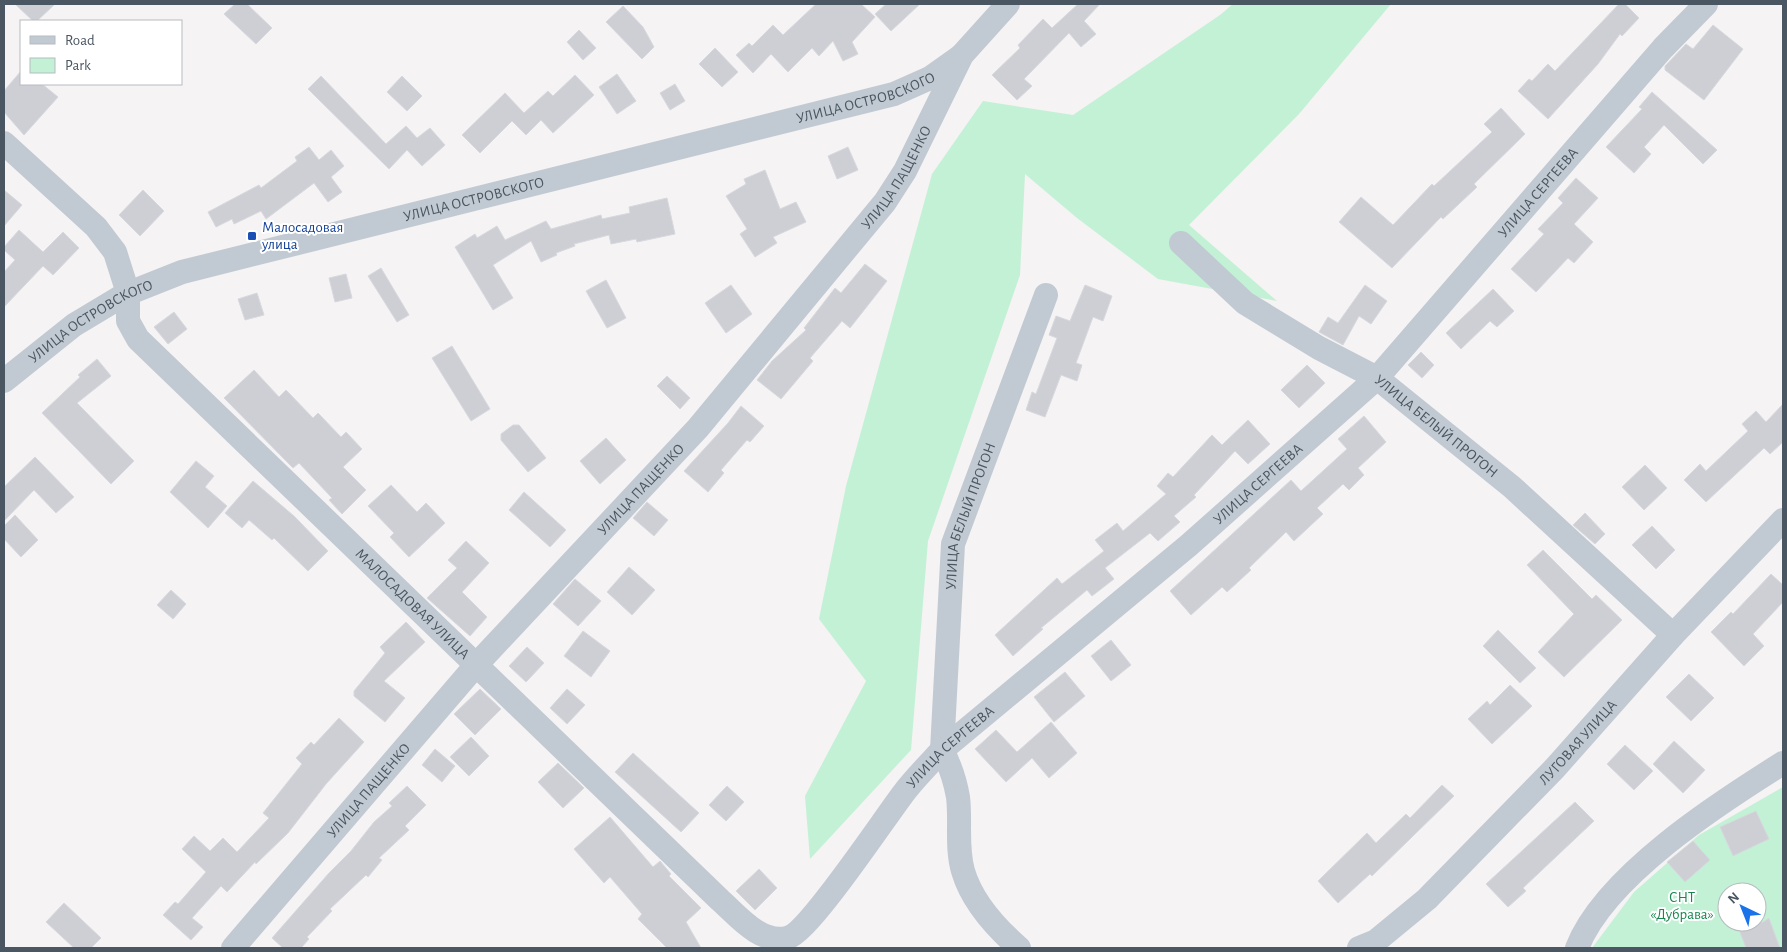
<svg xmlns="http://www.w3.org/2000/svg" width="1787" height="952" font-family="'Alegreya Sans',sans-serif">
	<rect width="100%" height="100%" fill="#f5f3f3"/>
	<path fill="#c3f1d5" fill-rule="evenodd" d="M1233,4H1391L1299,114L1189,225L1277,301L1158,279L1077,218L1025,174L1020,275L928,541L911,750L810,859L805,796L866,681L819,619L846,486L932,174L983,101L1073,115L1220,15Z
		M1783,787V948H1592L1634,892L1699,835ZM1727,892H1757V922H1727Z"/>
	<path fill="#cdcfd5" stroke="#d7d9de" d="M15,4H55L37,21H33Z
		M235,4H247L272,28L256,44L224,14Z
		M816,4H861L875,17L852,42L858,54L843,61L833,41L819,56L812,48L788,72L771,54L753,73L736,55L749,43L752,46L773,25L783,35Z
		M886,4H920L891,31L875,14Z
		M1078,4H1100L1084,21L1096,34L1081,47L1069,33L1024,79L1032,86L1017,100L992,75L1020,48L1018,45L1043,19L1052,28Z
		M1619,4H1625L1639,18L1622,36L1620,34L1598,64L1548,119L1518,91L1529,79L1532,81L1548,64L1555,71Z
		M623,6L643,27L654,47L642,59L606,22Z
		M1713,25L1743,49L1704,100L1665,70V66L1686,44L1693,49Z
		M579,30L596,48L583,60L567,42Z
		M715,48L738,72L722,87L699,64Z
		M21,71V84H42L58,97L24,135L4,112V91Z
		M617,74L636,101L617,114L599,87Z
		M575,75L594,95L553,133L541,120L526,135L512,121L480,153L462,135L505,93L524,113L548,91L553,96Z
		M321,76L386,144L406,126L417,138L430,128L445,145L422,166L407,150L389,169L308,89Z
		M402,76L422,96L407,111L387,92Z
		M675,84L685,101L670,110L660,93Z
		M1652,92L1717,150L1703,164L1664,125L1644,147L1651,154L1634,173L1606,147L1642,109L1639,107Z
		M1501,108L1525,134L1474,184L1477,187L1443,219L1441,217L1392,268L1339,222L1361,197L1393,225L1432,184L1434,186L1492,132L1484,124Z
		M309,147L319,160L331,150L344,166L331,177L342,192L328,202L314,183L266,219L261,211L234,224L232,219L216,227L208,212L259,185L261,188L297,161L295,157Z
		M848,147L858,170L837,179L828,156Z
		M765,170L780,209L796,202L806,222L773,237L777,243L755,257L740,234L747,229L726,196L746,184L744,179Z
		M1576,178L1598,198L1574,224L1593,242L1574,263L1568,258L1536,292L1511,269L1544,234L1538,229L1563,203L1558,198Z
		M4,190L22,205L4,226Z
		M143,190L164,211L140,236L119,215Z
		M667,198L675,234L637,242L636,239L611,244L609,235L574,244L575,246L556,253L557,255L541,262L531,241L493,265L513,298L493,310L455,247L475,234L477,238L497,226L505,240L546,221L551,229L601,215L602,219L630,213L629,207Z
		M19,230L43,252L63,232L79,248L53,275L43,266L4,307V272L15,260L4,250V247Z
		M865,264L887,281L850,328L842,321L810,358L813,361L781,399L757,380L772,361L806,330L804,328L835,288L841,293Z
		M381,268L409,315L397,322L368,276Z
		M346,274L352,298L335,302L329,278Z
		M606,280L626,318L607,328L586,291Z
		M731,285L752,314L726,333L705,303Z
		M1085,285L1112,296L1103,321L1093,317L1076,363L1082,365L1077,381L1061,375L1045,417L1026,410L1032,392L1036,394L1057,338L1049,335L1056,316L1070,321Z
		M1365,285L1387,301L1371,324L1359,316L1343,345L1319,332L1328,317L1338,323Z
		M1493,289L1514,311L1497,327L1490,321L1461,349L1446,333Z
		M257,293L264,315L245,320L238,299Z
		M174,312L187,329L168,344L154,327Z
		M452,346L490,409L471,421L432,358Z
		M1421,352L1434,365L1422,378L1408,365Z
		M97,359L111,376L77,403L134,461L111,484L42,413L80,377L78,375Z
		M1307,365L1325,383L1299,408L1281,390Z
		M254,370L279,397L286,390L313,418L318,413L341,437L346,432L362,449L343,467L366,490L342,514L329,500L332,498L299,463L293,468L224,398Z
		M667,376L690,398L680,409L657,386Z
		M1783,404V442L1770,454L1764,448L1706,502L1684,480L1700,464L1706,471L1748,431L1742,424L1756,411L1766,422Z
		M741,406L764,426L750,442L747,440L721,470L724,473L708,492L684,471L728,423Z
		M1364,416L1386,442L1358,468L1364,475L1349,490L1343,484L1317,508L1323,514L1294,541L1286,532L1249,568L1251,570L1227,592L1222,587L1191,615L1170,591L1291,480L1301,491L1347,449L1338,439Z
		M1248,420L1270,444L1248,464L1235,451L1194,495L1196,497L1174,516L1180,522L1158,541L1150,533L1105,568L1114,579L1092,596L1087,590L1041,628L1043,629L1013,656L995,635L1057,578L1062,584L1104,551L1095,540L1117,523L1123,531L1166,494L1157,486L1168,473L1173,477L1212,435L1222,445Z
		M513,425H519L546,458L528,472L501,440V434Z
		M606,438L626,460L600,484L580,461Z
		M35,457L74,497L56,513L34,490L4,521V487Z
		M196,461L214,476L205,487L227,506L208,528L170,492Z
		M1645,465L1667,488L1644,510L1622,487Z
		M253,481L294,516L328,551L308,571L274,538L272,540L249,520L242,528L225,513Z
		M391,485L417,512L426,503L445,523L409,557L390,537L394,533L368,506Z
		M524,492L566,530L550,547L509,510Z
		M647,502L668,520L654,536L633,518Z
		M1585,513L1605,534L1595,544L1573,525Z
		M15,515L38,540L21,557L4,539V526Z
		M1652,526L1675,550L1656,569L1632,545Z
		M466,541L489,563L462,592L487,617L470,636L427,598L457,568L448,560Z
		M1543,550L1592,599L1596,595L1622,620L1564,677L1538,652L1574,614L1527,565Z
		M629,567L655,590L632,615L607,592Z
		M1771,574L1783,585V602L1753,634L1764,646L1744,666L1711,632L1731,612L1733,614Z
		M575,579L601,601L578,626L553,604Z
		M171,590L186,604L173,619L157,605Z
		M406,622L425,642L384,681L405,698L385,722L354,696V691L385,653L380,647Z
		M1498,630L1536,668L1520,683L1483,646Z
		M583,631L610,651L591,677L564,656Z
		M1111,640L1131,665L1111,681L1091,656Z
		M527,647L544,663L526,682L509,666Z
		M1065,672L1085,696L1054,722L1034,697Z
		M1689,674L1714,698L1691,721L1666,697Z
		M1510,685L1532,706L1492,744L1468,719L1487,701L1490,705Z
		M480,689L501,709L475,735L454,714Z
		M567,689L585,705L567,724L550,708Z
		M339,718L364,742L326,784L288,833L256,864L255,862L227,892L221,886L192,918L203,927L191,940L163,915L175,902L178,904L206,872L182,849L194,836L210,851L223,838L237,852L269,818L263,813L302,764L296,758L311,742L314,745Z
		M1051,722L1077,753L1049,778L1032,758L1006,782L975,749L996,730L1017,752Z
		M471,737L489,756L469,776L450,757Z
		M1674,741L1705,770L1683,793L1653,764Z
		M1625,745L1653,771L1634,790L1607,764Z
		M435,749L455,766L442,782L422,765Z
		M633,753L699,813L681,832L615,772Z
		M558,763L584,788L563,808L538,782Z
		M1442,785L1454,796L1372,876L1370,874L1338,903L1318,881L1367,833L1376,843L1406,814L1410,818Z
		M407,786L426,805L405,826L409,830L379,858L382,860L368,877L366,875L330,909L332,911L307,937L309,939L301,948H283L272,938L329,873L351,851L374,822L392,806L389,803Z
		M727,786L744,802L726,821L709,805Z
		M1575,802L1594,821L1523,888L1526,891L1508,907L1486,884Z
		M1756,811L1769,839L1733,856L1720,827Z
		M610,817L653,867L660,861L671,874L669,876L701,908L686,922L701,948H667L638,919L642,914L610,877L604,883L574,849Z
		M1693,841L1710,860L1685,882L1667,862Z
		M759,869L777,888L755,910L736,891Z
		M64,903L101,938L91,948H74L46,922Z
		M1769,918L1780,948H1746L1736,922H1763Z"/>
	<g fill="none" stroke-linecap="round" stroke-linejoin="round">
		<g stroke="#c1cad2" stroke-width="24">
			<path id="s1" d="M4,143L96,227L115,252L128,293V321L138,339L720,900C738,916 760,944 787,938C809,933 887,814 906,790C917,776 930,763 942,750L1189,545L1377,378L1663,48L1706,4"/>
			<path id="s2" d="M1181,243L1245,303L1319,348L1377,378L1512,487L1673,635"/>
			<path id="s3" d="M4,381L74,325L124,295L182,272L894,94L930,78L961,56"/>
			<path id="s4" d="M233,948L477,664L698,428L885,202L905,171L962,55L1008,4"/>
			<path id="s5" d="M1019,948C995,927 972,902 963,871C956,847 961,821 958,797C955,780 950,765 942,750L953,544L1046,295"/>
			<path id="s6" d="M1359,948L1376,941L1427,899L1555,768L1673,635L1783,520"/>
			<path d="M1577,948C1605,876 1719,803 1783,763"/>
		</g>
	</g>
	<rect fill="#1a4fb4" stroke="#fff" stroke-width="2" x="247" y="231" width="10" height="10" rx="2.5"/>
	<g text-anchor="middle" dominant-baseline="central" stroke-width="4" stroke-linejoin="round" paint-order="stroke">
		<g font-size="15" fill="#4a5661" stroke="#fff">
			<text stroke="none"><textPath href="#s3" startOffset="916">УЛИЦА ОСТРОВСКОГО</textPath></text>
			<text stroke="none"><textPath href="#s4" startOffset="1018">УЛИЦА ПАЩЕНКО</textPath></text>
			<text stroke="none"><textPath href="#s1" startOffset="2199">УЛИЦА СЕРГЕЕВА</textPath></text>
			<text stroke="none"><textPath href="#s3" startOffset="511">УЛИЦА ОСТРОВСКОГО</textPath></text>
			<text stroke="none"><textPath href="#s3" startOffset="106">УЛИЦА ОСТРОВСКОГО</textPath></text>
			<text stroke="none"><textPath href="#s2" startOffset="316">УЛИЦА БЕЛЫЙ ПРОГОН</textPath></text>
			<text stroke="none"><textPath href="#s1" startOffset="1794">УЛИЦА СЕРГЕЕВА</textPath></text>
			<text stroke="none"><textPath href="#s4" startOffset="614">УЛИЦА ПАЩЕНКО</textPath></text>
			<text stroke="none"><textPath href="#s5" startOffset="458">УЛИЦА БЕЛЫЙ ПРОГОН</textPath></text>
			<text stroke="none"><textPath href="#s1" startOffset="629">МАЛОСАДОВАЯ УЛИЦА</textPath></text>
			<text stroke="none"><textPath href="#s6" startOffset="302">ЛУГОВАЯ УЛИЦА</textPath></text>
			<text stroke="none"><textPath href="#s1" startOffset="1389">УЛИЦА СЕРГЕЕВА</textPath></text>
			<text stroke="none"><textPath href="#s4" startOffset="208">УЛИЦА ПАЩЕНКО</textPath></text>
		</g>
		<g font-size="15" fill="#164399" stroke="#fff" text-anchor="start">
			<text x="262" y="227">Малосадовая<tspan x="262" dy="17">улица</tspan></text>
		</g>
		<g font-size="15" fill="#17864f" stroke="#fff">
			<text x="1682" y="897">СНТ<tspan x="1682" dy="17">«Дубрава»</tspan></text>
		</g>
	</g>
	<rect width="1787" height="952" fill="none" stroke="#4a5661" stroke-width="10"/>
	<rect x="20" y="20" width="162" height="65" fill="#ffffff" stroke="#b7bbc0"/>
	<rect x="30" y="36" width="25" height="8" fill="#c1cad2" stroke="#b7bbc0"/>
	<text x="65" y="45" font-size="15" fill="#4a5661">Road</text>
	<rect x="30" y="58" width="25" height="15" fill="#c3f1d5" stroke="#b7bbc0"/>
	<text x="65" y="70" font-size="15" fill="#4a5661">Park</text>
	<g transform="translate(1742 907) rotate(317)"><circle r="24" fill="#ffffff" stroke="#b7bbc0"/>
	<path d="M0-4L9 19L0 12L-9 19Z" fill="#1a73e8"/>
	<text y="-8" font-size="14" font-weight="bold" text-anchor="middle" fill="#4a5661">N</text>
	</g>
</svg>
